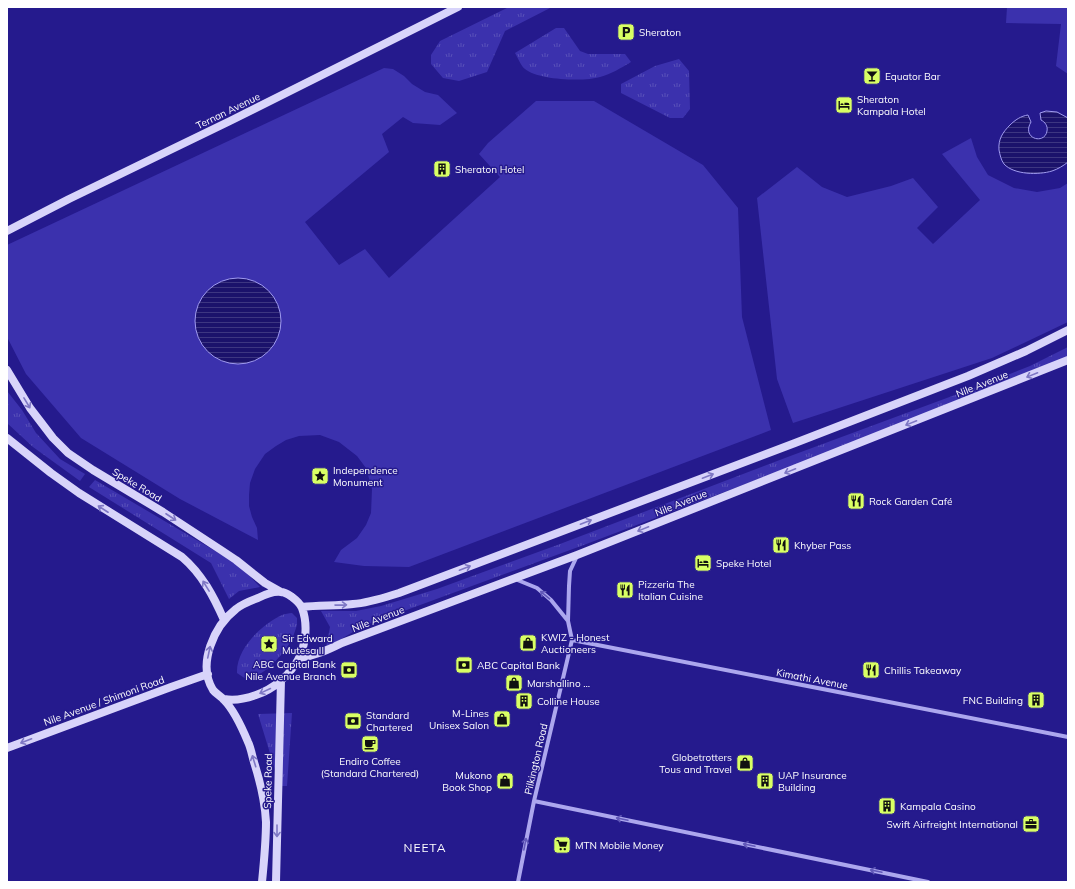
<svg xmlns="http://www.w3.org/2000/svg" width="1075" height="889" font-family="Mulish,sans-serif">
	<defs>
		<pattern id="grass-tufts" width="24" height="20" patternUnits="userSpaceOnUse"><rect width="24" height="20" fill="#3b31ad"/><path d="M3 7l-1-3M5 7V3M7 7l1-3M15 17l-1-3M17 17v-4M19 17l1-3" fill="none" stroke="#5850b9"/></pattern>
		<pattern id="water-rules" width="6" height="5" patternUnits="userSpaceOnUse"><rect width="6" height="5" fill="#1b126b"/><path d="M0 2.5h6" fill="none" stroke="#3d3681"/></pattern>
	</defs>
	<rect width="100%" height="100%" fill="#251a8d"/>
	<path fill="url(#grass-tufts)" d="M509,7H552L505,31L487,72L459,81L443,78L431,64V55L440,41Z
		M556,28H564L580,51L588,54H625L631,62C621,68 611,74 600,77C584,82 538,80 525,69C521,66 518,58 515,53Z
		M679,59L689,71L690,109L683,118H670L621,93V84L655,66Z
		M1068,347V357L902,425L581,546L363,626L326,648L330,627L321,611H356L381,606L437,589L560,544L793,455L990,382L1030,366Z
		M7,391L22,410L36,433L60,459L85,474L80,481L33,447L7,423Z
		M95,480L239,565L260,587L239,591L229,599L211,563L89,487Z
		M292,613L297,618V625L292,640L281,655L270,667L257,676L246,679L237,673C236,649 262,624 282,615C285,614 289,613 292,613Z
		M292,713L287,786H280L258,714Z"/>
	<path fill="#3b31ad" d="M1007,7H1068V74L1056,66L1061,24L1006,23Z
		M384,68L393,69L404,76L412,84L425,92L438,95L457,113L440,125L413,123L403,117L382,134L389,152L305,222L339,265L365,249L389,278L455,218L500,177L479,154L488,143L536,101H594L703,165L738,208L742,317L771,430L409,567L364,566L334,562L341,550L357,538L366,525L371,513L372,489L366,468L357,456L339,442L320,435L299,436L286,440L276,446L265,454L255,469L250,483L249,495V506L252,517L257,528L258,540L180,499L81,438L26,374L7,337V245Z
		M971,138L977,157L988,175L1014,188L1037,192L1060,188L1068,183V322L992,358L793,423L777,379L757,198L797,167L822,187L847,197L891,186L913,178L938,207L917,228L933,244L980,200L942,154Z"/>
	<path fill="url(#water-rules)" stroke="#9f9af0" d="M1046,111L1057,112L1068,118V162C1063,166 1058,169 1052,171C1039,175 1014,175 1004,164C1001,160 1000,155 999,150C998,139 1003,132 1010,125C1015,120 1021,116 1028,115L1031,122C1021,139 1045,145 1047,131C1048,126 1045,122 1041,120L1040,113Z
		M195 321a43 43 0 1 1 86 0a43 43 0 1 1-86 0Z"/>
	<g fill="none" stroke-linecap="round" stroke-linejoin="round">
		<path stroke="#aca7ee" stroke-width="4" d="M515,579L537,588L551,600L568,621
			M572,640L1068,737
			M534,801L928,882
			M518,882L534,801L572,640L568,621L569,586L570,571L577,556"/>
		<path stroke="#d8d4fa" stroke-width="8" d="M7,231L69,199L230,121L458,7
			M7,370L30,408L40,421L53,438L68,453L93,470L163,512L221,550L236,560L265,583L281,592
			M7,438L51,473L79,493L182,557C202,574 214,597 224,620
			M302,607C319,605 336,606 353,604C369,603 383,598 399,593L795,443L968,376L1026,351L1068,330
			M299,658C315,656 328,650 342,643L577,555L1068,360
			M224,699C236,701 245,699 256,695C274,689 290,675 299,658C306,643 308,624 302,608C300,603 296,600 292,597C289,595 285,592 281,592C274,591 264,595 258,598C250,601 242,604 236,609C214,626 197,664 213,690C216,694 221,696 224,700C233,709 243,730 248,742C251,748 252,756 254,762C260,781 265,801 266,822C266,842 264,862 262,882
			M7,748L171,687L208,674
			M276,882L281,680"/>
	</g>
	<defs><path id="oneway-shaft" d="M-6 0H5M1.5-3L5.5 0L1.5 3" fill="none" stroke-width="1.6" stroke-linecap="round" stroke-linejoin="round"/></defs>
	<g stroke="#7e77c4">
		<use href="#oneway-shaft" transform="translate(1032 375) rotate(158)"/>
		<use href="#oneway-shaft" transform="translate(27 403) rotate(59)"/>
		<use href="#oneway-shaft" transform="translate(911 423) rotate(158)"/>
		<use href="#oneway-shaft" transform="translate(790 471) rotate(158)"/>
		<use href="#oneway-shaft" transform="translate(708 476) rotate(-21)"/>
		<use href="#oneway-shaft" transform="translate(103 509) rotate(-147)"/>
		<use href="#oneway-shaft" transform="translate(171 517) rotate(33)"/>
		<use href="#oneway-shaft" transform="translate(586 522) rotate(-21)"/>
		<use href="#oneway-shaft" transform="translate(643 529) rotate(158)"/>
		<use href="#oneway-shaft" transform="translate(465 568) rotate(-21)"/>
		<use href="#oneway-shaft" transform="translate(206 586) rotate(-122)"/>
		<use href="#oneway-shaft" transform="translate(341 605) rotate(-1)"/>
		<use href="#oneway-shaft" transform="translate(209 652) rotate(-78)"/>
		<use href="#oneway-shaft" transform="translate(265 691) rotate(155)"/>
		<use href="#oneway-shaft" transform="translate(26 741) rotate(159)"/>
		<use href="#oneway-shaft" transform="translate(254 761) rotate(-107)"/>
		<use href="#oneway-shaft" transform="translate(277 831) rotate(90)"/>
	</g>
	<g stroke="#6259b9">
		<use href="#oneway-shaft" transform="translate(545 595) rotate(-140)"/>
		<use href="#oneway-shaft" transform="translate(622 819) rotate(-168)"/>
		<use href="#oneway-shaft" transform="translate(525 844) rotate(-79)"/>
		<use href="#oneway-shaft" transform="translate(749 845) rotate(-168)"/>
		<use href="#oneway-shaft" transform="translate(876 871) rotate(-168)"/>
	</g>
	<defs>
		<symbol id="parking-square" viewBox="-11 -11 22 22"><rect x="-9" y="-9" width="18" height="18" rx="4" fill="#d9ff64" stroke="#251a8d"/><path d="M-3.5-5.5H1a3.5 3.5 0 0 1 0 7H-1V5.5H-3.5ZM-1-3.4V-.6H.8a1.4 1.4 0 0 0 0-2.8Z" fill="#111"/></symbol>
		<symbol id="bar-square" viewBox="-11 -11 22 22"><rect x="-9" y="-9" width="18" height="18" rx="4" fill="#d9ff64" stroke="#251a8d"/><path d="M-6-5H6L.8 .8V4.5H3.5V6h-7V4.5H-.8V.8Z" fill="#111"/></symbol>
		<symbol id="hotel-square" viewBox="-11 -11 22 22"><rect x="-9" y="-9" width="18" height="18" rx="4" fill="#d9ff64" stroke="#251a8d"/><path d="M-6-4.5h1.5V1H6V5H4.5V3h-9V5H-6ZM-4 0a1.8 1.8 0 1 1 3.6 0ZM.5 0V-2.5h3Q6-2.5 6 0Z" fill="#111"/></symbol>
		<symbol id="building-square" viewBox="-11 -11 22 22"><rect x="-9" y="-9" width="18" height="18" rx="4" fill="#d9ff64" stroke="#251a8d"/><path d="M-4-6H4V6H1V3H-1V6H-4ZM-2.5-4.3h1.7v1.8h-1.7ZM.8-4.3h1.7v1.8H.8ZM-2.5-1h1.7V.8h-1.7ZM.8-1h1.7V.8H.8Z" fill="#111"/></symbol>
		<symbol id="sight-square" viewBox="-11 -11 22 22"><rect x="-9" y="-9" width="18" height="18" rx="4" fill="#d9ff64" stroke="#251a8d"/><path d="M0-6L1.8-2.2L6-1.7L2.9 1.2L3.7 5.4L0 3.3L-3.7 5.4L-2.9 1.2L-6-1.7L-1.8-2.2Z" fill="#111"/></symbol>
		<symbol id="restaurant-square" viewBox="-11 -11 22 22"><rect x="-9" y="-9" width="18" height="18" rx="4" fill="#d9ff64" stroke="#251a8d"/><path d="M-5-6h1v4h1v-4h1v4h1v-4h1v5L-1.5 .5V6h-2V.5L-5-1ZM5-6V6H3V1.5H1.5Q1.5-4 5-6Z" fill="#111"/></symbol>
		<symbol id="shop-square" viewBox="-11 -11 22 22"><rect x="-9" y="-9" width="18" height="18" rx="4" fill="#d9ff64" stroke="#251a8d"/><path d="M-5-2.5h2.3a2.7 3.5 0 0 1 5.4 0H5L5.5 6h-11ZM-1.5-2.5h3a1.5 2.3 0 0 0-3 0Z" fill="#111"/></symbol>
		<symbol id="bank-square" viewBox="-11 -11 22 22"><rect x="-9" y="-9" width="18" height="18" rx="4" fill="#d9ff64" stroke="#251a8d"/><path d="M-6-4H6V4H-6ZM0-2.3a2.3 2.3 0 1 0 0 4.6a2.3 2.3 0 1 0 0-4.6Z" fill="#111"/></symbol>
		<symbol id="cafe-square" viewBox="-11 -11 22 22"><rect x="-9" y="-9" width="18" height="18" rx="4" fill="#d9ff64" stroke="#251a8d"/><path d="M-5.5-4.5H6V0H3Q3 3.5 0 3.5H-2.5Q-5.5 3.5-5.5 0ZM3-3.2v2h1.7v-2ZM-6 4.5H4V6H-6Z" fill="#111"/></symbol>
		<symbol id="office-square" viewBox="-11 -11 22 22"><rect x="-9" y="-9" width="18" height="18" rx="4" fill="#d9ff64" stroke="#251a8d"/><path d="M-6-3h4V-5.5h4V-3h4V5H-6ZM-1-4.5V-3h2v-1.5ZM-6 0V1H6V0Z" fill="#111"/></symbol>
		<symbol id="supermarket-square" viewBox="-11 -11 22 22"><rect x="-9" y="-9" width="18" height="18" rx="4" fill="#d9ff64" stroke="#251a8d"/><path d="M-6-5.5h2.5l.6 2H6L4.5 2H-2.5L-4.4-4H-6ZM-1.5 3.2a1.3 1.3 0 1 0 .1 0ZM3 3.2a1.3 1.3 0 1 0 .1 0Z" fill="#111"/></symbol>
	</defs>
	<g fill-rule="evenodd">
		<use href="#parking-square" x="616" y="22" width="20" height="20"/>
		<use href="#bar-square" x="862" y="66" width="20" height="20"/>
		<use href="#hotel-square" x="834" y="95" width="20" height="20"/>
		<use href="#building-square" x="432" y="159" width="20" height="20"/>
		<use href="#sight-square" x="310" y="466" width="20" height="20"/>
		<use href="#restaurant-square" x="846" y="491" width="20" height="20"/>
		<use href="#restaurant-square" x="771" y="535" width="20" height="20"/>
		<use href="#hotel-square" x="693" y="553" width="20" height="20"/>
		<use href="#restaurant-square" x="615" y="580" width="20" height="20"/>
		<use href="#shop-square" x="518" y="633" width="20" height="20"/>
		<use href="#sight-square" x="259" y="634" width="20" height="20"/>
		<use href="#bank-square" x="454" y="655" width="20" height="20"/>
		<use href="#bank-square" x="339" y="660" width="20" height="20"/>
		<use href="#restaurant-square" x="861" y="660" width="20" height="20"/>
		<use href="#shop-square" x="504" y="673" width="20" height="20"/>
		<use href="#building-square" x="1026" y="690" width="20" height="20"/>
		<use href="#building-square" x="514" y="691" width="20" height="20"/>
		<use href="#shop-square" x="492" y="709" width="20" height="20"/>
		<use href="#bank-square" x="343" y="711" width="20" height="20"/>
		<use href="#cafe-square" x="360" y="734" width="20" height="20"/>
		<use href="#shop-square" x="735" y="753" width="20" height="20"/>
		<use href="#shop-square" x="495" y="771" width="20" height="20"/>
		<use href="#building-square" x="755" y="771" width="20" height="20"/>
		<use href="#building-square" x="877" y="796" width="20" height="20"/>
		<use href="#office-square" x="1021" y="814" width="20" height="20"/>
		<use href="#supermarket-square" x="552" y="835" width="20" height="20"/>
	</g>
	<g text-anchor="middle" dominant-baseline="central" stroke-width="3" stroke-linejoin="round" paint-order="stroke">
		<g font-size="10" fill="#fff" stroke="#251a8d" text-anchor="start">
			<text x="639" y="32">Sheraton</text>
			<text x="885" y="76">Equator Bar</text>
			<text x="857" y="99">Sheraton<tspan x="857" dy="12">Kampala Hotel</tspan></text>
			<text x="455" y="169">Sheraton Hotel</text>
			<text x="333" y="470">Independence<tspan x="333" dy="12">Monument</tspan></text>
			<text x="869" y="501">Rock Garden Café</text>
			<text x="794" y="545">Khyber Pass</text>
			<text x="716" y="563">Speke Hotel</text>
			<text x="638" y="584">Pizzeria The<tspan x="638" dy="12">Italian Cuisine</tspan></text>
			<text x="541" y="637">KWIZ - Honest<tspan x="541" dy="12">Auctioneers</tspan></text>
			<text x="282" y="638">Sir Edward<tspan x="282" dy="12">Mutesa II</tspan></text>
			<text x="336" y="664" text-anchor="end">ABC Capital Bank<tspan x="336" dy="12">Nile Avenue Branch</tspan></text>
			<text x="477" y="665">ABC Capital Bank</text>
			<text x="884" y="670">Chillis Takeaway</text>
			<text x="527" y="683">Marshallino ...</text>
			<text x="1023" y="700" text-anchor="end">FNC Building</text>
			<text x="537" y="701">Colline House</text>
			<text x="489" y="713" text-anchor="end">M-Lines<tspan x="489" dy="12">Unisex Salon</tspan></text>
			<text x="366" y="715">Standard<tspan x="366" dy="12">Chartered</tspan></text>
			<text x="732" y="757" text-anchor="end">Globetrotters<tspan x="732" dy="12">Tous and Travel</tspan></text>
			<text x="370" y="761" text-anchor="middle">Endiro Coffee<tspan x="370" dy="12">(Standard Chartered)</tspan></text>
			<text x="492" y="775" text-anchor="end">Mukono<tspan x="492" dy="12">Book Shop</tspan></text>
			<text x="778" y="775">UAP Insurance<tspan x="778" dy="12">Building</tspan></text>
			<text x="900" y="806">Kampala Casino</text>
			<text x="1018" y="824" text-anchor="end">Swift Airfreight International</text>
			<text x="575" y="845">MTN Mobile Money</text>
		</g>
		<g font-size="10" fill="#fff" stroke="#251a8d">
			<text transform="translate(228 111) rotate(-26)">Ternan Avenue</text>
			<text transform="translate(982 384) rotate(-22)">Nile Avenue</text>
			<text transform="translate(137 485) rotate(31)">Speke Road</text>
			<text transform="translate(681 503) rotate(-22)">Nile Avenue</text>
			<text transform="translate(378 619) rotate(-21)">Nile Avenue</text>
			<text transform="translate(812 679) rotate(11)">Kimathi Avenue</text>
			<text transform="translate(104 701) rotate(-20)">Nile Avenue / Shimoni Road</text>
			<text transform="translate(536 759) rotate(-77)">Pilkington Road</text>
			<text transform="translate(268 781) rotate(-89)">Speke Road</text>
		</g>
		<g font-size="12" letter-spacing="1" fill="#fff" stroke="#251a8d">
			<text x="425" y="847">NEETA</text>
		</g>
	</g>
	<rect width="1075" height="889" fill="none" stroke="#ffffff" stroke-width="16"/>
</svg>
